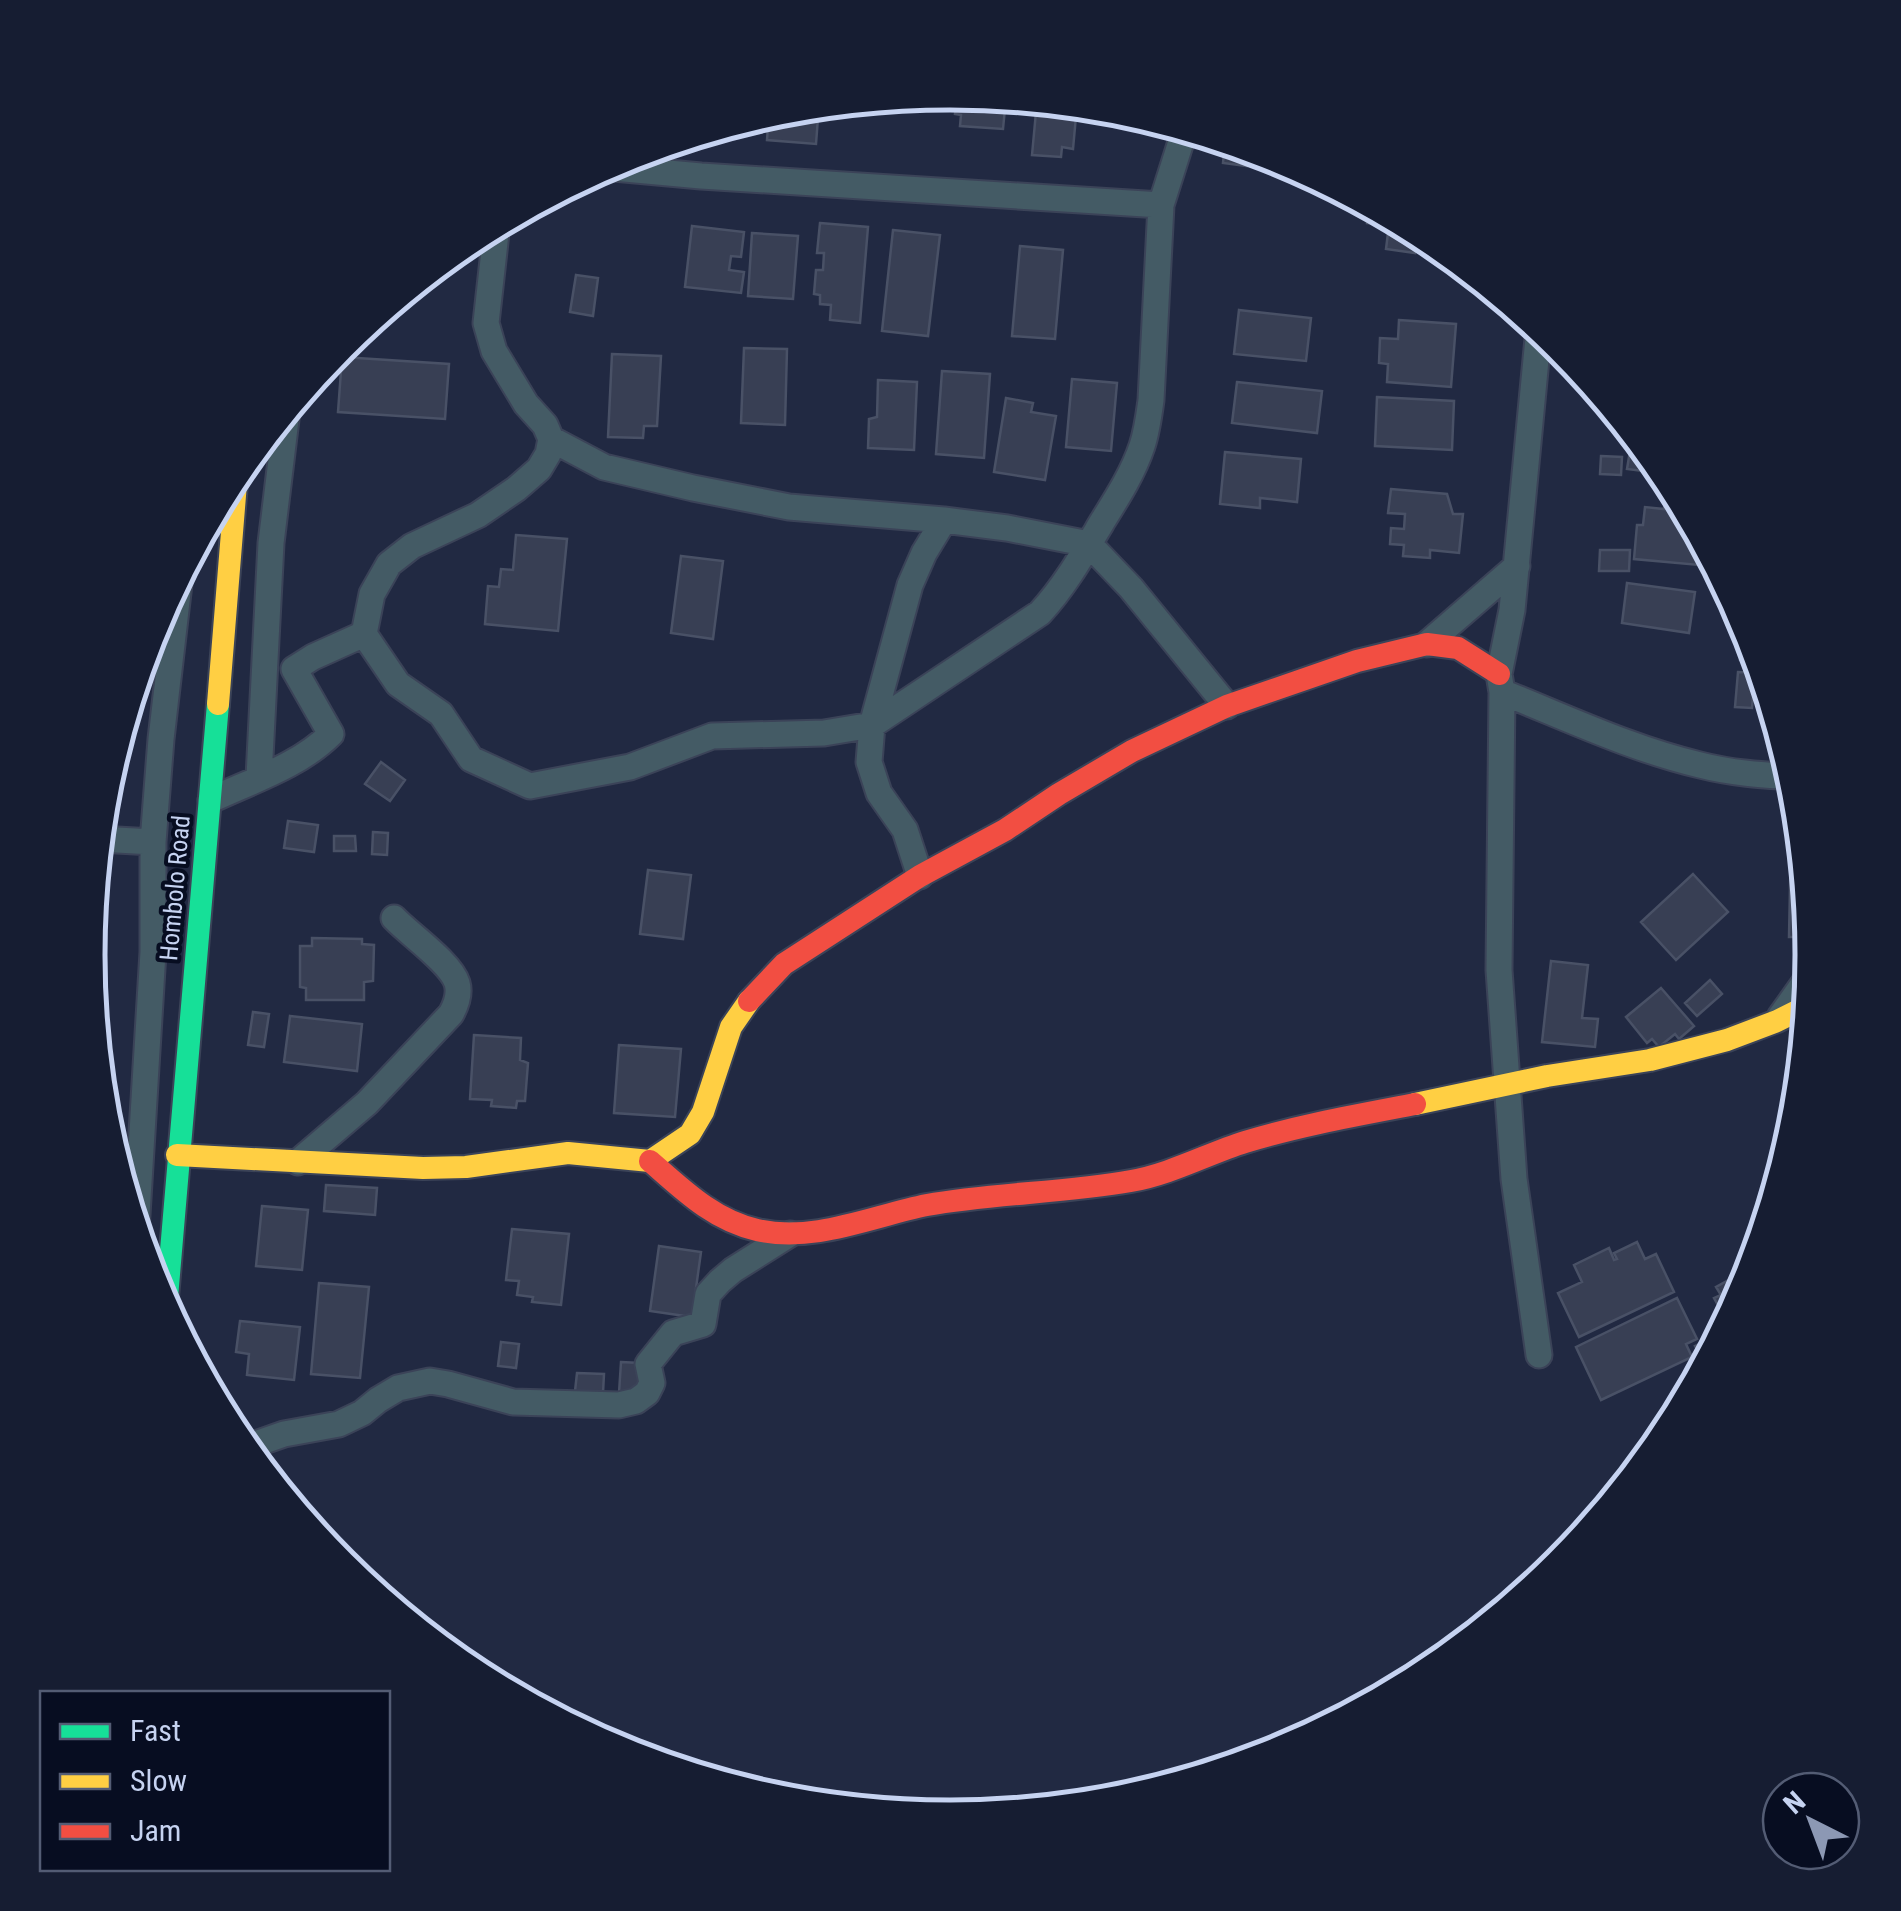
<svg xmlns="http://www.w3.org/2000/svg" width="1901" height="1911" font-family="'Roboto Condensed',sans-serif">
	<rect width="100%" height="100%" fill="#212942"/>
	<path fill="#383f54" stroke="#495166" stroke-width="2.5" d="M957,93L1006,98L1003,129L960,126L961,115L955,114Z
		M1037,101L1077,105L1073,149L1062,147L1061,157L1032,155Z
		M819,105L816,144L767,140L769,113L783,109Z
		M1225,141L1250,149L1247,166L1223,163Z
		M1262,153L1281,158L1309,173L1261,170Z
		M1368,205L1394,219V225L1367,223Z
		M820,223L868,227L860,323L830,320L831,305L820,304V295L814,294L816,270H823L824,253H817Z
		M692,226L744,232L741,257L731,256L729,270L744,272L741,293L685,287Z
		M893,230L940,235L928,336L882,331Z
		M752,233L798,236L793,299L748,296Z
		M1388,233L1416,237L1415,253L1386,249Z
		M1020,246L1063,250L1055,339L1012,336Z
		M576,275L598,278L593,316L570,312Z
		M1239,310L1311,318L1306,361L1234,354Z
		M1399,320L1456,324L1451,387L1387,382L1388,364L1379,363L1380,338L1398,339Z
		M744,348L787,349L785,425L741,423Z
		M612,354L661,356L657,426H644L643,438L608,437Z
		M342,357L449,364L445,419L338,412Z
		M942,371L990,374L984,458L936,454Z
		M1072,379L1117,383L1111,451L1066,447Z
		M878,380L917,382L914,450L868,448L869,419L877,417Z
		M1237,382L1322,391L1317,433L1232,423Z
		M1377,397L1454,401L1452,450L1375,446Z
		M1006,398L1033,403L1031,412L1056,416L1045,480L994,472Z
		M1633,433L1667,474L1627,469Z
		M1225,452L1301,459L1297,502L1260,498V508L1220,504Z
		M1601,456L1622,457L1621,475L1600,474Z
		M1391,489L1447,494L1453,514H1463L1459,553L1430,550V558L1403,556L1404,545L1390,544L1391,528L1404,529L1405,514L1388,513Z
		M1665,498L1680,499L1701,538L1699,565L1634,559L1637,525H1643L1645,507L1664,509Z
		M516,535L567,539L558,631L485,624L488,586L499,587L501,569L513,570Z
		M1600,550H1630L1629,571H1599Z
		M681,556L723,561L713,639L671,633Z
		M1627,583L1695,592L1689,633L1622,623Z
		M1745,620L1748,626L1759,662L1740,660Z
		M1738,672L1755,673L1752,708L1735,707Z
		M381,762L405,780L390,801L365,784Z
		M288,821L318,825L314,852L284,848Z
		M373,832L388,833L387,855L372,854Z
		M334,836H355L356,851H334Z
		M1791,840H1802L1812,937H1789Z
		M648,870L691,875L683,939L640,934Z
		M1693,874L1728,912L1676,960L1641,922Z
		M312,938L362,939V944L374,945L373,981L364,982V1000H306V988L300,987V946H312Z
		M1551,961L1588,965L1582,1018L1598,1019L1595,1047L1542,1042Z
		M1710,980L1722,994L1697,1016L1685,1003Z
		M1661,988L1694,1026L1679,1039L1675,1034L1659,1047L1652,1039L1647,1043L1626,1017Z
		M253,1012L269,1014L264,1047L248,1045Z
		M290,1016L362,1024L357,1071L284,1062Z
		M474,1035L521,1038L520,1060L528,1063L525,1101H517L516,1108L491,1106L492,1100L470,1099Z
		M619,1045L681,1049L675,1117L614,1113Z
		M326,1185L377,1188L375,1215L324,1211Z
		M262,1206L308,1210L302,1270L256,1266Z
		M512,1229L569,1234L561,1305L532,1302L533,1297L517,1295L519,1281L506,1280Z
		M1637,1242L1645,1259L1656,1254L1674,1292L1579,1337L1558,1293L1582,1282L1574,1265L1609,1248L1614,1260L1617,1259L1614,1253Z
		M659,1246L701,1252L692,1317L650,1311Z
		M1754,1266L1748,1286L1728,1323L1714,1298L1721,1295L1716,1287Z
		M319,1283L369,1287L360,1378L311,1374Z
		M1677,1298L1697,1339L1686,1344L1692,1357L1601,1400L1576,1347Z
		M240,1321L300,1327L294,1380L247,1375L249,1354L236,1352Z
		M1718,1335L1720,1338L1710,1357L1703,1360L1695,1346Z
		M501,1342L519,1344L516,1368L498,1366Z
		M621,1362L640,1363L638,1394L619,1393Z
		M577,1373L604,1374L603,1393L575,1391Z"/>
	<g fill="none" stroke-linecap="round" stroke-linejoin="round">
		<defs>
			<path id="street" d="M603,167L701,176L1161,205
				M1539,328L1512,610L1499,674L1502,692L1499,970L1514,1179L1539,1355
				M551,439L604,467L693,488L789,507L944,520
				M364,634L398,684L441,714L471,759L530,786L630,767L712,736L824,733L872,725L910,585L924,553L944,520L1007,528L1089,544L1131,588L1227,706
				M1427,644L1517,566
				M1502,692C1567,718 1632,749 1700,765C1731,773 1762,775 1794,777
				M259,777L271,543L287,411
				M211,800C251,781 299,766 331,734L294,669L313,657L364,634L372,594L389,564L412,546L478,515L516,489L539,469L548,454L551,439L545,425L526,404L494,351L486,323L497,224
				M99,839L153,842
				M920,876L905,830L879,793L869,762L872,725L1040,613C1065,586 1083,554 1102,522C1117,498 1133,473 1142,446C1147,431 1149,415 1151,400L1161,205L1185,129
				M1780,1017L1812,972
				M298,1162L367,1103L451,1014C456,1005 460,993 457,983C451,963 409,934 394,918
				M136,1231L153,952V842L161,739L180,575
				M244,1448L284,1434L339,1424L362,1413L378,1400L398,1388L430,1381L448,1384L513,1402L619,1405L636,1401L647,1393L652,1383L648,1364L673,1333L703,1324L708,1294L720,1281L733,1270L790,1234"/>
			<path id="fast" d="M166,1309L218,704"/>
			<path id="slow" d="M218,704L237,471
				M1415,1104L1547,1076L1650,1060L1727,1040L1777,1021L1809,1005
				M177,1155L423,1168L466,1167L568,1153L650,1161L690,1134L703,1112L731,1027L749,1001"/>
			<path id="jam" d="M749,1001L784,964L920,876L1005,830L1059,794L1132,751L1227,706L1357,661L1427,644L1458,648L1499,674
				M650,1161C682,1189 713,1220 757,1230C814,1243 872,1216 927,1205C994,1193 1064,1193 1131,1181C1171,1174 1207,1154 1245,1142C1301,1125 1358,1115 1415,1104"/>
		</defs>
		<use href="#street" stroke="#3b4358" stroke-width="29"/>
		<use href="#fast" stroke="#3b4358" stroke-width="26"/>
		<use href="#slow" stroke="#3b4358" stroke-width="26"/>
		<use href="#jam" stroke="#3b4358" stroke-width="26"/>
		<use href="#street" stroke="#445b65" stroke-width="25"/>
		<use href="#fast" stroke="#16e098" stroke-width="22"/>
		<use href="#slow" stroke="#ffcf43" stroke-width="22"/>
		<use href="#jam" stroke="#f24e42" stroke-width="22"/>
	</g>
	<g text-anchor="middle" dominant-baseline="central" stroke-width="8" stroke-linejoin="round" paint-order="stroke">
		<g font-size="25" fill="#c6d3f1" stroke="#070d21">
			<text transform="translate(175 888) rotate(-85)">Hombolo Road</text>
		</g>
	</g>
	<path d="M0 0H1901V1911H0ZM105 955a845 845 0 1 1 1690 0a845 845 0 1 1-1690 0Z" fill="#161d32" fill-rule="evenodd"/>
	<path fill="none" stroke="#c6d3f1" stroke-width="5" d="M105 955a845 845 0 1 1 1690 0a845 845 0 1 1-1690 0Z"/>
	<rect x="40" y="1691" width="350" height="180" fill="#070d21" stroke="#535c74" stroke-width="2.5"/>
	<rect x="60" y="1724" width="50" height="15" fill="#16e098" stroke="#535c74" stroke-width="2.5"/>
	<text x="130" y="1741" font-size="30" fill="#c6d3f1">Fast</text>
	<rect x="60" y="1774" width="50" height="15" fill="#ffcf43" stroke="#535c74" stroke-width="2.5"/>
	<text x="130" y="1791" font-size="30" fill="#c6d3f1">Slow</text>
	<rect x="60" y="1824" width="50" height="15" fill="#f24e42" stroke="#535c74" stroke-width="2.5"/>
	<text x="130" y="1841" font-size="30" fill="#c6d3f1">Jam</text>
	<g transform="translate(1811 1821) rotate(318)"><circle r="48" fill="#070d21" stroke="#535c74" stroke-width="2.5"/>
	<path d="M0-8L18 38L0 25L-18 38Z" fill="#8c98b4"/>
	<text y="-15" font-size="28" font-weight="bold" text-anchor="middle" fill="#c6d3f1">N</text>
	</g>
</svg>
